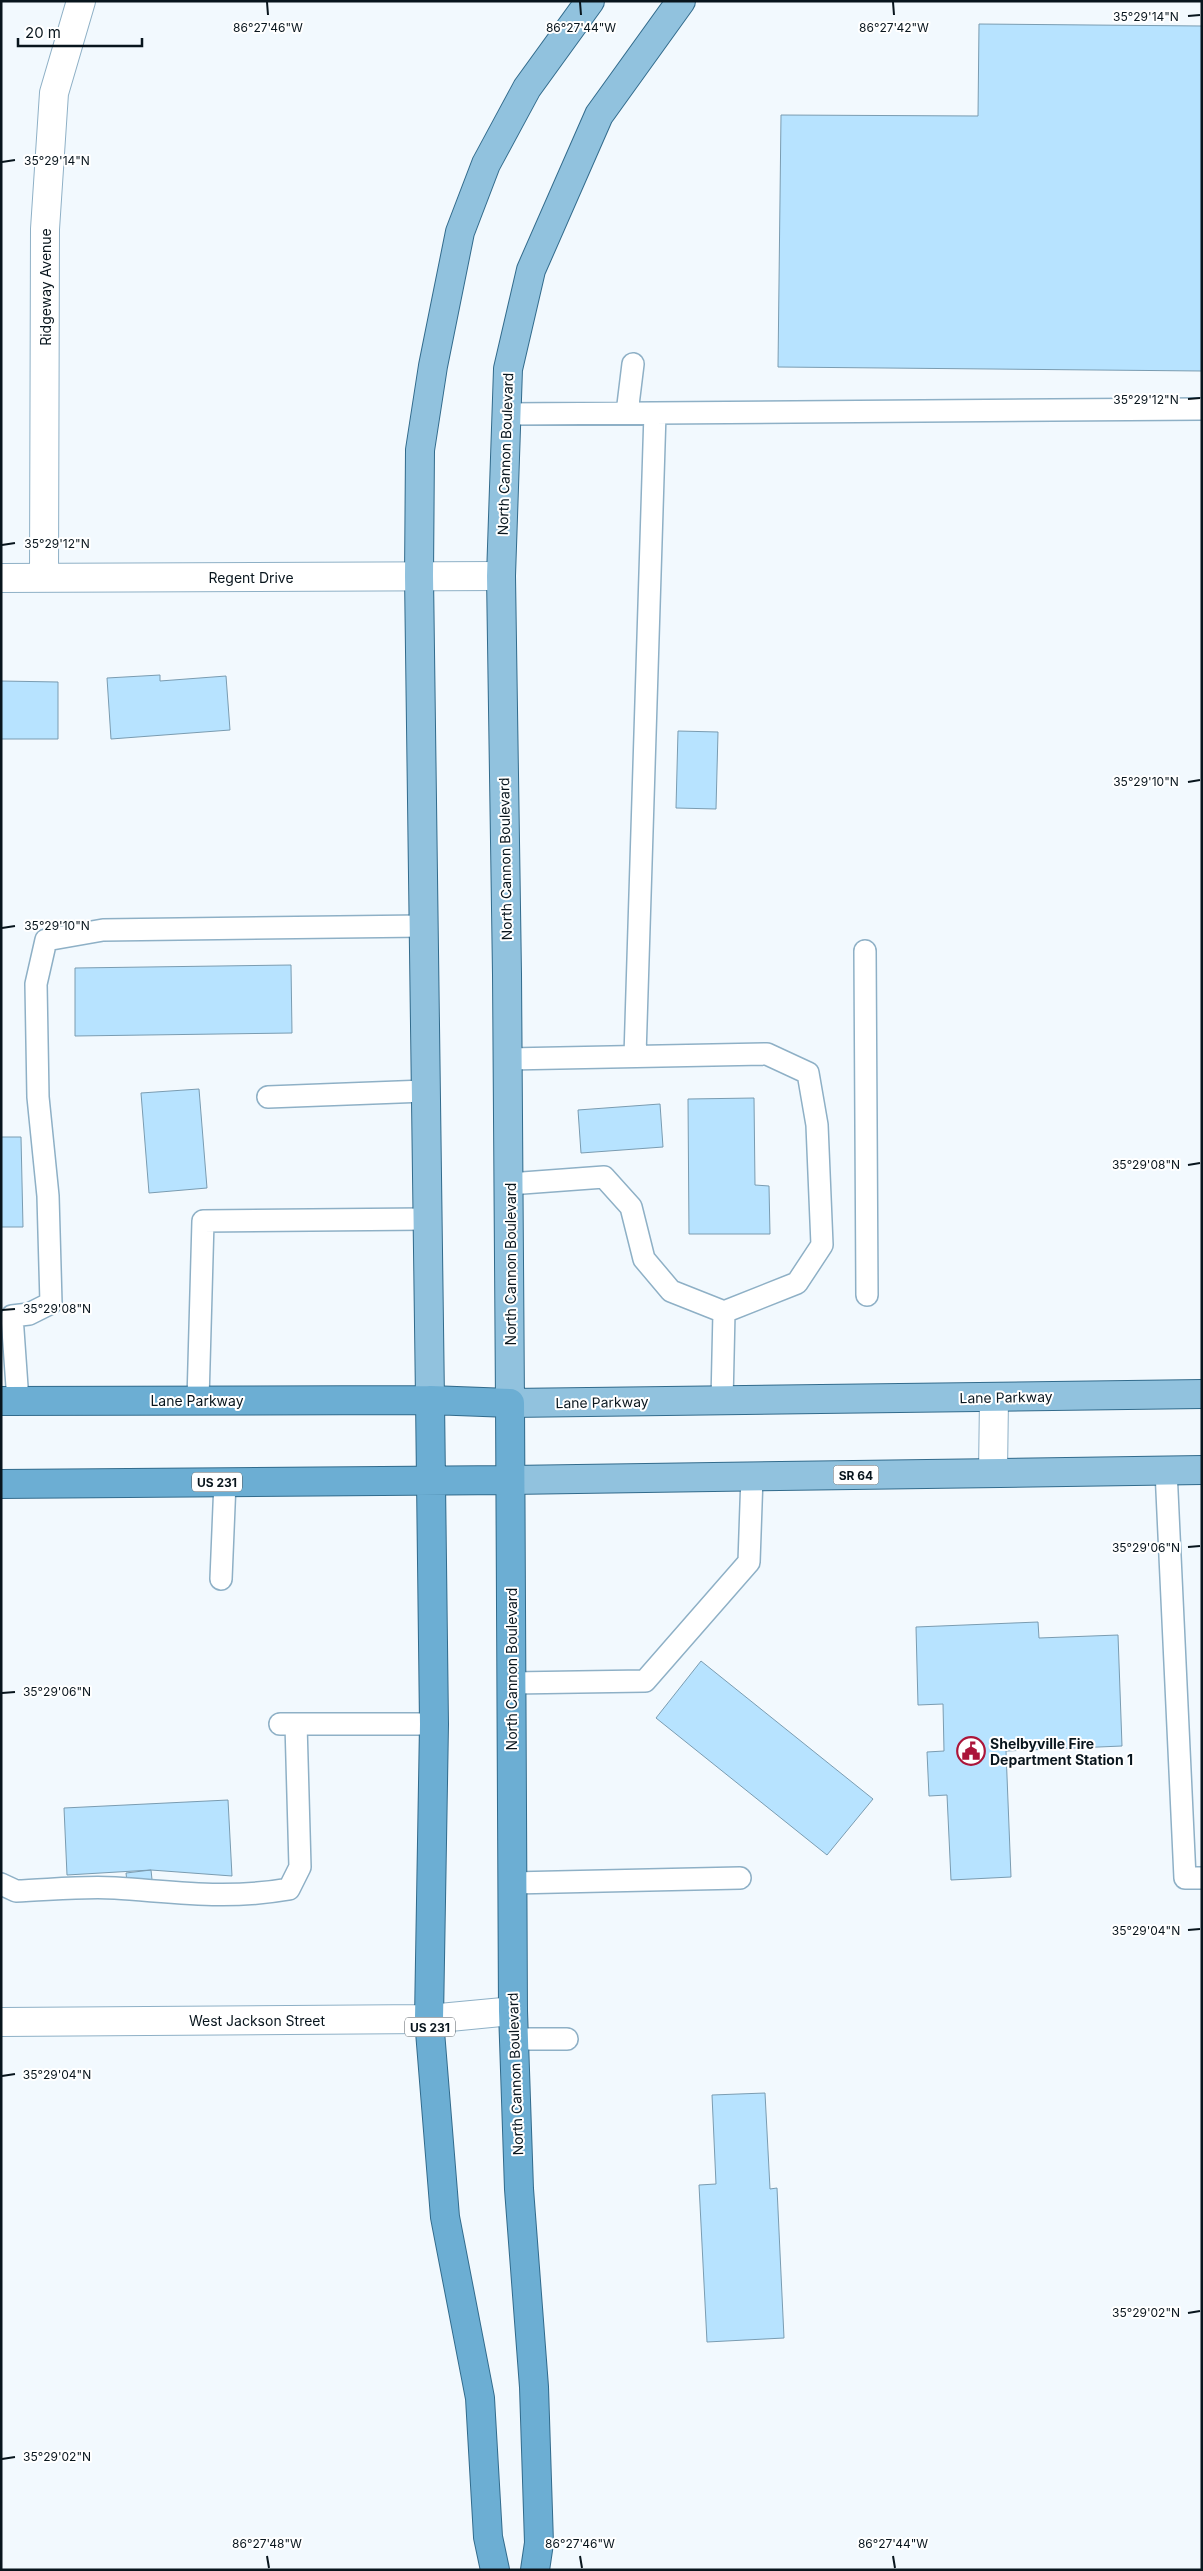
<svg xmlns="http://www.w3.org/2000/svg" width="1203" height="2571" font-family="Inter,sans-serif">
	<rect width="100%" height="100%" fill="#f2f9fe"/>
	<path fill="#b7e3ff" stroke="#7a9cb1" d="M979,24L1202,26V371L778,367L781,115L978,116Z
		M160,675V681L226,676L230,730L111,739L107,678Z
		M1,681L58,682V739H1Z
		M678,731L718,732L716,809L676,808Z
		M291,965L292,1033L75,1036V968Z
		M199,1089L207,1188L149,1193L141,1093Z
		M754,1098L755,1185L769,1186L770,1234H689L688,1099Z
		M660,1104L663,1147L581,1153L578,1110Z
		M1,1137H21L23,1227H1Z
		M1038,1622L1039,1638L1118,1635L1122,1746L1006,1751L1011,1877L951,1880L947,1795L929,1796L927,1752L944,1751L943,1704L918,1705L916,1627Z
		M701,1661L873,1799L827,1855L656,1718Z
		M228,1800L232,1876L151,1870L67,1875L64,1808Z
		M151,1870L153,1889L128,1891L126,1873Z
		M765,2093L770,2189L777,2188L784,2338L707,2342L699,2185L716,2184L712,2095Z"/>
	<g fill="none" stroke-linecap="round" stroke-linejoin="round">
		<defs>
			<path id="service" d="M627,413L633,364
				M507,414L1202,409
				M865,951L867,1295
				M635,1056L655,413
				M508,1059L767,1054L808,1073L817,1125L822,1245L797,1283L724,1312L722,1401
				M268,1097L425,1091
				M509,1184L604,1177L631,1207L644,1259L671,1291L724,1312
				M198,1400L203,1221L426,1219
				M18,1401L12,1316L29,1314L51,1303L48,1196L38,1097L36,984L46,940L103,930L423,926
				M1166,1470L1185,1878H1202
				M221,1579L225,1482
				M512,1683L645,1681L749,1562L752,1476
				M280,1724H434
				M512,1883L740,1878
				M1,1884L16,1891C48,1890 82,1886 115,1888C177,1892 226,1900 289,1889L300,1867L296,1724
				M514,2039H567"/>
			<path id="minor" d="M44,577L45,229L54,93L81,1
				M1,578L501,576
				M993,1473L994,1398
				M1,2022L429,2019L513,2011"/>
			<path id="primary" d="M681,1L599,115L531,270L508,369L501,576L507,974L510,1403L1202,1394
				M430,1400L419,576L420,450L433,366L460,232L486,164L527,88L590,1
				M510,1480L1202,1470"/>
			<path id="trunk" d="M430,1400L434,1724L429,2019L445,2217L480,2398L488,2537L495,2570
				M1,1401L430,1400L510,1403L513,2011L519,2189L534,2387L539,2543L535,2570
				M1,1484L510,1480"/>
		</defs>
		<use href="#service" stroke="#8eb0c6" stroke-width="24"/>
		<use href="#minor" stroke="#8eb0c6" stroke-width="30"/>
		<use href="#primary" stroke="#326b8c" stroke-width="30"/>
		<use href="#trunk" stroke="#326b8c" stroke-width="30"/>
		<use href="#service" stroke="#fff" stroke-width="21"/>
		<use href="#minor" stroke="#fff" stroke-width="28"/>
		<use href="#primary" stroke="#91c2de" stroke-width="28"/>
		<use href="#trunk" stroke="#6caed3" stroke-width="28"/>
	</g>
	<path fill="none" stroke="#08151d" stroke-width="2" d="M267,2L268,15M580,2L581,15M893,2L894,15M1188,16L1200,15M2,162L15,160M1188,399L1200,398M2,545L15,543M1188,782L1200,780M2,928L15,926M1188,1165L1200,1163M2,1310L15,1309M1188,1547L1200,1546M2,1693L15,1692M1188,1930L1200,1929M2,2076L15,2074M1188,2313L1200,2311M2,2459L15,2457M267,2556L269,2568M580,2556L582,2568M893,2556L895,2568"/>
	<defs>
		<symbol id="civic-ring" viewBox="-11 -11 22 22"><circle r="9.5" fill="#fff" stroke="#ab153a" stroke-width="1.5"/><path d="M-.6-6.5H3V-4.5H.6V-3L4-1V1h2V6H-6V1h2V-1L-.6-3ZM-1.2 2.5V6h2.4V2.5Z" fill="#ab153a"/></symbol>
	</defs>
	<g fill-rule="evenodd">
		<use href="#civic-ring" x="955" y="1735" width="32" height="32"/>
	</g>
	<g text-anchor="middle" dominant-baseline="central" stroke-width="4" stroke-linejoin="round" paint-order="stroke">
		<g fill="#fff" stroke="#525b61" stroke-width="1">
			<rect x="833.5" y="1465.5" width="45" height="19" rx="4"/>
			<rect x="192" y="1472.5" width="50" height="19" rx="4"/>
			<rect x="405" y="2017.5" width="50" height="19" rx="4"/>
		</g>
		<g font-size="12" font-weight="bold" fill="#08151d">
			<text x="856" y="1475">SR 64</text>
			<text x="217" y="1482">US 231</text>
			<text x="430" y="2027">US 231</text>
		</g>
		<g font-size="14" fill="#08151d" stroke="#fff">
			<text transform="translate(45 287) rotate(-90)">Ridgeway Avenue</text>
			<text transform="translate(505 454) rotate(-88)">North Cannon Boulevard</text>
			<text x="251" y="577">Regent Drive</text>
			<text transform="translate(505 859) rotate(-91)">North Cannon Boulevard</text>
			<text transform="translate(510 1264) rotate(-90)">North Cannon Boulevard</text>
			<text transform="translate(1006 1397) rotate(-1)">Lane Parkway</text>
			<text x="197" y="1400">Lane Parkway</text>
			<text transform="translate(602 1402) rotate(-1)">Lane Parkway</text>
			<text transform="translate(511 1669) rotate(-90)">North Cannon Boulevard</text>
			<text x="257" y="2020">West Jackson Street</text>
			<text transform="translate(515 2074) rotate(-92)">North Cannon Boulevard</text>
		</g>
		<g font-size="14" font-weight="bold" fill="#08151d" stroke="#fff" text-anchor="start">
			<text x="990" y="1743">Shelbyville Fire<tspan x="990" dy="16">Department Station 1</tspan></text>
		</g>
	</g>
	<g font-size="12" text-anchor="middle" fill="#08151d" stroke="#fff" stroke-width="4" stroke-linejoin="round" paint-order="stroke">
		<text x="1146" y="21">35°29'14"N</text>
		<text x="268" y="32">86°27'46"W</text>
		<text x="581" y="32">86°27'44"W</text>
		<text x="894" y="32">86°27'42"W</text>
		<text x="57" y="165">35°29'14"N</text>
		<text x="1146" y="404">35°29'12"N</text>
		<text x="57" y="548">35°29'12"N</text>
		<text x="1146" y="786">35°29'10"N</text>
		<text x="57" y="930">35°29'10"N</text>
		<text x="1146" y="1169">35°29'08"N</text>
		<text x="57" y="1313">35°29'08"N</text>
		<text x="1146" y="1552">35°29'06"N</text>
		<text x="57" y="1696">35°29'06"N</text>
		<text x="1146" y="1935">35°29'04"N</text>
		<text x="57" y="2079">35°29'04"N</text>
		<text x="1146" y="2317">35°29'02"N</text>
		<text x="57" y="2461">35°29'02"N</text>
		<text x="267" y="2548">86°27'48"W</text>
		<text x="580" y="2548">86°27'46"W</text>
		<text x="893" y="2548">86°27'44"W</text>
	</g>
	<rect width="1203" height="2571" fill="none" stroke="#08151d" stroke-width="5"/>
	<path d="M18 38v8h124v-8" fill="none" stroke="#08151d" stroke-width="2.5"/>
	<text x="25" y="38" font-size="15" fill="#08151d" stroke="#ffffff" stroke-width="4" paint-order="stroke">20 m</text>
</svg>
